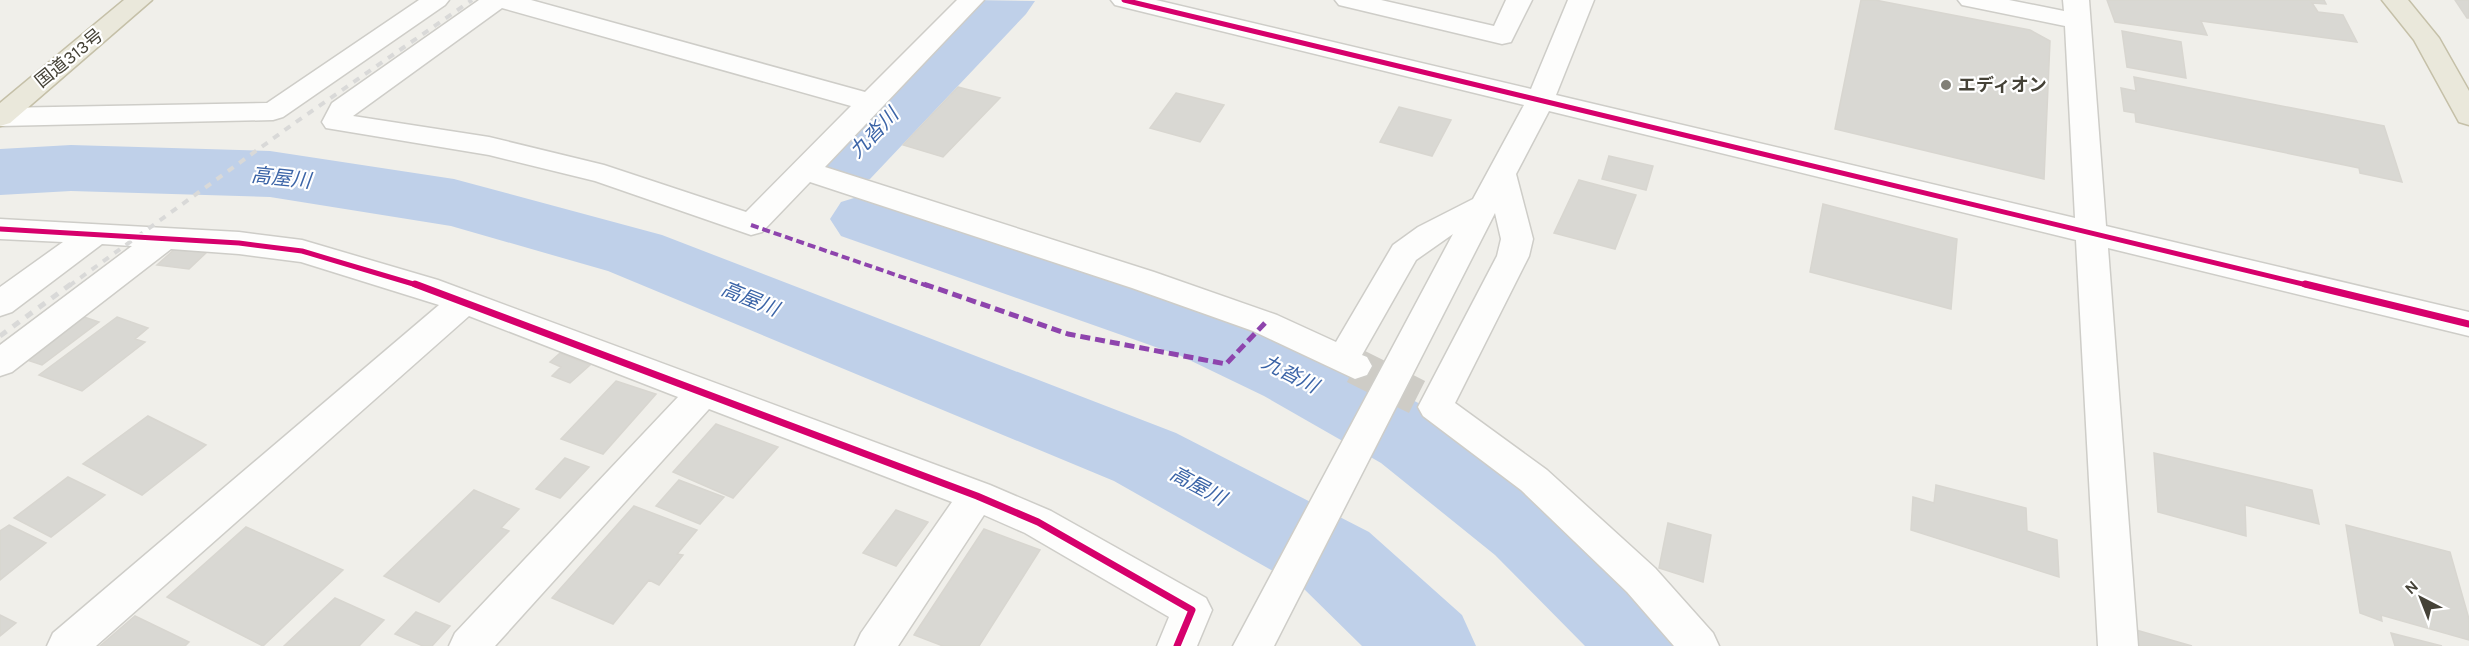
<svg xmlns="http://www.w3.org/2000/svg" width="2469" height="646" font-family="Karla,'Noto Sans JP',sans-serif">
	<rect width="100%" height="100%" fill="#f0efea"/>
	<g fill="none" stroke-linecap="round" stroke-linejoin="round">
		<path fill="#bfd0e9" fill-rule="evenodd" d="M970,0L1035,1L1026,14L870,179L845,185L820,179L810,163L820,147Z
			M71,145L270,151L454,179L662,235L1176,433L1369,532L1462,615L1476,646H1362L1303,588L1114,481L608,271L451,226L270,197L71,191L0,195V149Z
			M867,194L1237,314L1322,352L1441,415L1559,501L1667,600L1681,615L1695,646H1585L1495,555L1381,463L1264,396L1181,356L841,236L830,219L841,202Z"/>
	</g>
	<path fill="#d9d8d3" stroke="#d8d6d0" stroke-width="1.5" d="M1861,0H1875L2030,30L2050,41L2044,179L1835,129Z
		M2107,0H2324L2326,4L2312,3L2318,12L2343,15L2357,42L2201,21L2207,35L2115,22Z
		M2455,0H2469V18H2467Z
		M2122,31L2181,42L2186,78L2127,67Z
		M2134,77L2384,126L2402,182L2360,173L2359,168L2136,122L2135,113L2124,111L2121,88L2136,91Z
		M958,87L1000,98L943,157L903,145Z
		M1176,93L1224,105L1200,142L1150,128Z
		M1399,107L1451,120L1432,156L1380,142Z
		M1609,156L1653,166L1646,190L1602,179Z
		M1579,180L1636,195L1615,249L1554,233Z
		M1823,204L1957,239L1951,309L1810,272Z
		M177,247L208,251L189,269L157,265Z
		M78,315L99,322L42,365L21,358Z
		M117,317L148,328L135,339L145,342L82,391L39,375Z
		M560,353L590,365L570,383L552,376L561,367L550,362Z
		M616,381L656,394L603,454L561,439Z
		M148,416L206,445L142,495L83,464Z
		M716,424L778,447L733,498L673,472Z
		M2154,453L2312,490L2319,524L2245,505L2246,536L2158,512Z
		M565,458L589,467L560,498L536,489Z
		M68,477L105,495L51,537L14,518Z
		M679,480L724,497L700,524L656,506Z
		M1936,485L2026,508L2027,531L2057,540L2059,577L1911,530L1913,497L1934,503Z
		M474,490L519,509L501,528L509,531L439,602L384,576Z
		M634,506L697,530L677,554L683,555L659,585L649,580L613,624L552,598Z
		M896,510L928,522L896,566L863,553Z
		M1668,523L1711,535L1703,582L1659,568Z
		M9,525L46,543L0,580V531Z
		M2346,525L2450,552L2469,619V640L2381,615L2382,621L2360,613Z
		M246,527L343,570L263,646L167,597Z
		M984,529L1040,550L979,646H943L914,635Z
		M335,598L384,620L359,646H284Z
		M416,612L450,626L432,646H423L395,634Z
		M0,615L16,623L0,636Z
		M135,616L189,642L185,646H100Z
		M2136,630L2192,646H2137Z
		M2391,633L2442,646H2395Z"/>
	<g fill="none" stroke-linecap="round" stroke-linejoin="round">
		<path stroke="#ceccc6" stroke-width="36" stroke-dasharray="36 18" stroke-linecap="butt" d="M1355,366L1417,397"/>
		<defs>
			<path id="minor" d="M419,0H449L445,5L283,117L273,120L0,126V108L267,103Z
				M479,0H531L865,92L957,0H984L825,167L1154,272L1277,315L1336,342L1393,245L1418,227L1473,199L1524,105L1115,5L1111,0H1156L1531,89L1568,0H1594L1556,95L2075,218L2065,26L1962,5L1958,0H2009L2064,11L2063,0H2089L2106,226L2469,312V336L2108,248L2138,646H2098L2076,240L1549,111L1516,174L1533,239L1529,256L1455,403L1547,470L1655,568L1713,633L1719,646H1674L1627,592L1521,490L1423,416L1418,407L1497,256L1501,239L1495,213L1274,646H1233L1453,234L1416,260L1362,355L1367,357L1372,366L1367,375L1355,379L1253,331L1132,288L810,182L762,232L751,235L595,181L489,155L326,128L322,122L332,103ZM502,8L851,106L746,212L604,165L489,137L353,116Z
				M1335,0H1381L1494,26L1506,0H1532L1511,42L1502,44L1339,5Z
				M0,219L239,232L302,240L438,280L990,485L1051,511L1206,598L1212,610L1197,646H1157L1169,617L1025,533L984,515L898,646H855L861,633L952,502L709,409L495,646H449L455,633L678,397L469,316L96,646H47L53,633L439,305L301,262L239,254L171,249L12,372L0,376V345L132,246L102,244L12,312L0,316V287L63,242L0,239Z"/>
			<path id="highway" d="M124,0H152L10,123L0,126V103Z
				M2382,0H2408L2439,38L2469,91V125L2459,122L2414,40Z"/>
		</defs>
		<use href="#minor" stroke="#cecdc8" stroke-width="3"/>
		<use href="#highway" stroke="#c5c0a8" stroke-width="3"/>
		<use href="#minor" fill="#fdfdfc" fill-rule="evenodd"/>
		<use href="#highway" fill="#eae8db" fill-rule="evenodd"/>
		<path stroke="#d9d9d8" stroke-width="4" stroke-dasharray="7 7" stroke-linecap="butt" d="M69,286L296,122L472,0"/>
		<path stroke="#d9d9d8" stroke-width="5" stroke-dasharray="8 8" stroke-linecap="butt" d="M0,336L71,284"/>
		<path stroke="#8e44ad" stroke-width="4" stroke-dasharray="8 4" stroke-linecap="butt" d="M751,225L928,286"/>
		<path stroke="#8e44ad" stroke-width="5" stroke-dasharray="10 5" stroke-linecap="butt" d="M924,284L1068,334L1226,364L1265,323"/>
		<defs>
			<path id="cycleway-far1" d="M1124,0L2311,286
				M0,229L239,243L302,251L420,286"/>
			<path id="cycleway" d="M415,284L977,496L1038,522L1192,610L1177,646
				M2305,284L2469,324"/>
		</defs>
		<use href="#cycleway-far1" stroke="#fff" stroke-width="8"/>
		<use href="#cycleway" stroke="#fff" stroke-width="10"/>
		<use href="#cycleway-far1" stroke="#d6006c" stroke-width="5"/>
		<use href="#cycleway" stroke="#d6006c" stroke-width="7"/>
	</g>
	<circle fill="#817f76" stroke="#fff" stroke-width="2" cx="1946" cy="85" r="6"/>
	<g text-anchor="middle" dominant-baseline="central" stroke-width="4.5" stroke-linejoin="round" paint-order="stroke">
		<g font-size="18" fill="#454237" stroke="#fff">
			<text transform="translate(69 58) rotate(-39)">国道313号</text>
		</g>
		<g font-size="18" font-weight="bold" fill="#454237" stroke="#fff" text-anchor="start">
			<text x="1958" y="85">エディオン</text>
		</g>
		<g font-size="20" font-style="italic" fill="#3b64a7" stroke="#fff">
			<text transform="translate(874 133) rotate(-46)">九沓川</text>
			<text transform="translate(281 178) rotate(6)">高屋川</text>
			<text transform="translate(750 299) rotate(22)">高屋川</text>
			<text transform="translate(1290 374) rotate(27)">九沓川</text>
			<text transform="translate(1198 486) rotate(28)">高屋川</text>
		</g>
	</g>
	<g transform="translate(2421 598) rotate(318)" stroke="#ffffff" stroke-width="4.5" paint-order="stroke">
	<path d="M0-4.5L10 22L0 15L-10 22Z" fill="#454237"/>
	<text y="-9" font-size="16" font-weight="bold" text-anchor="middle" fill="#454237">N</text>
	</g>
</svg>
